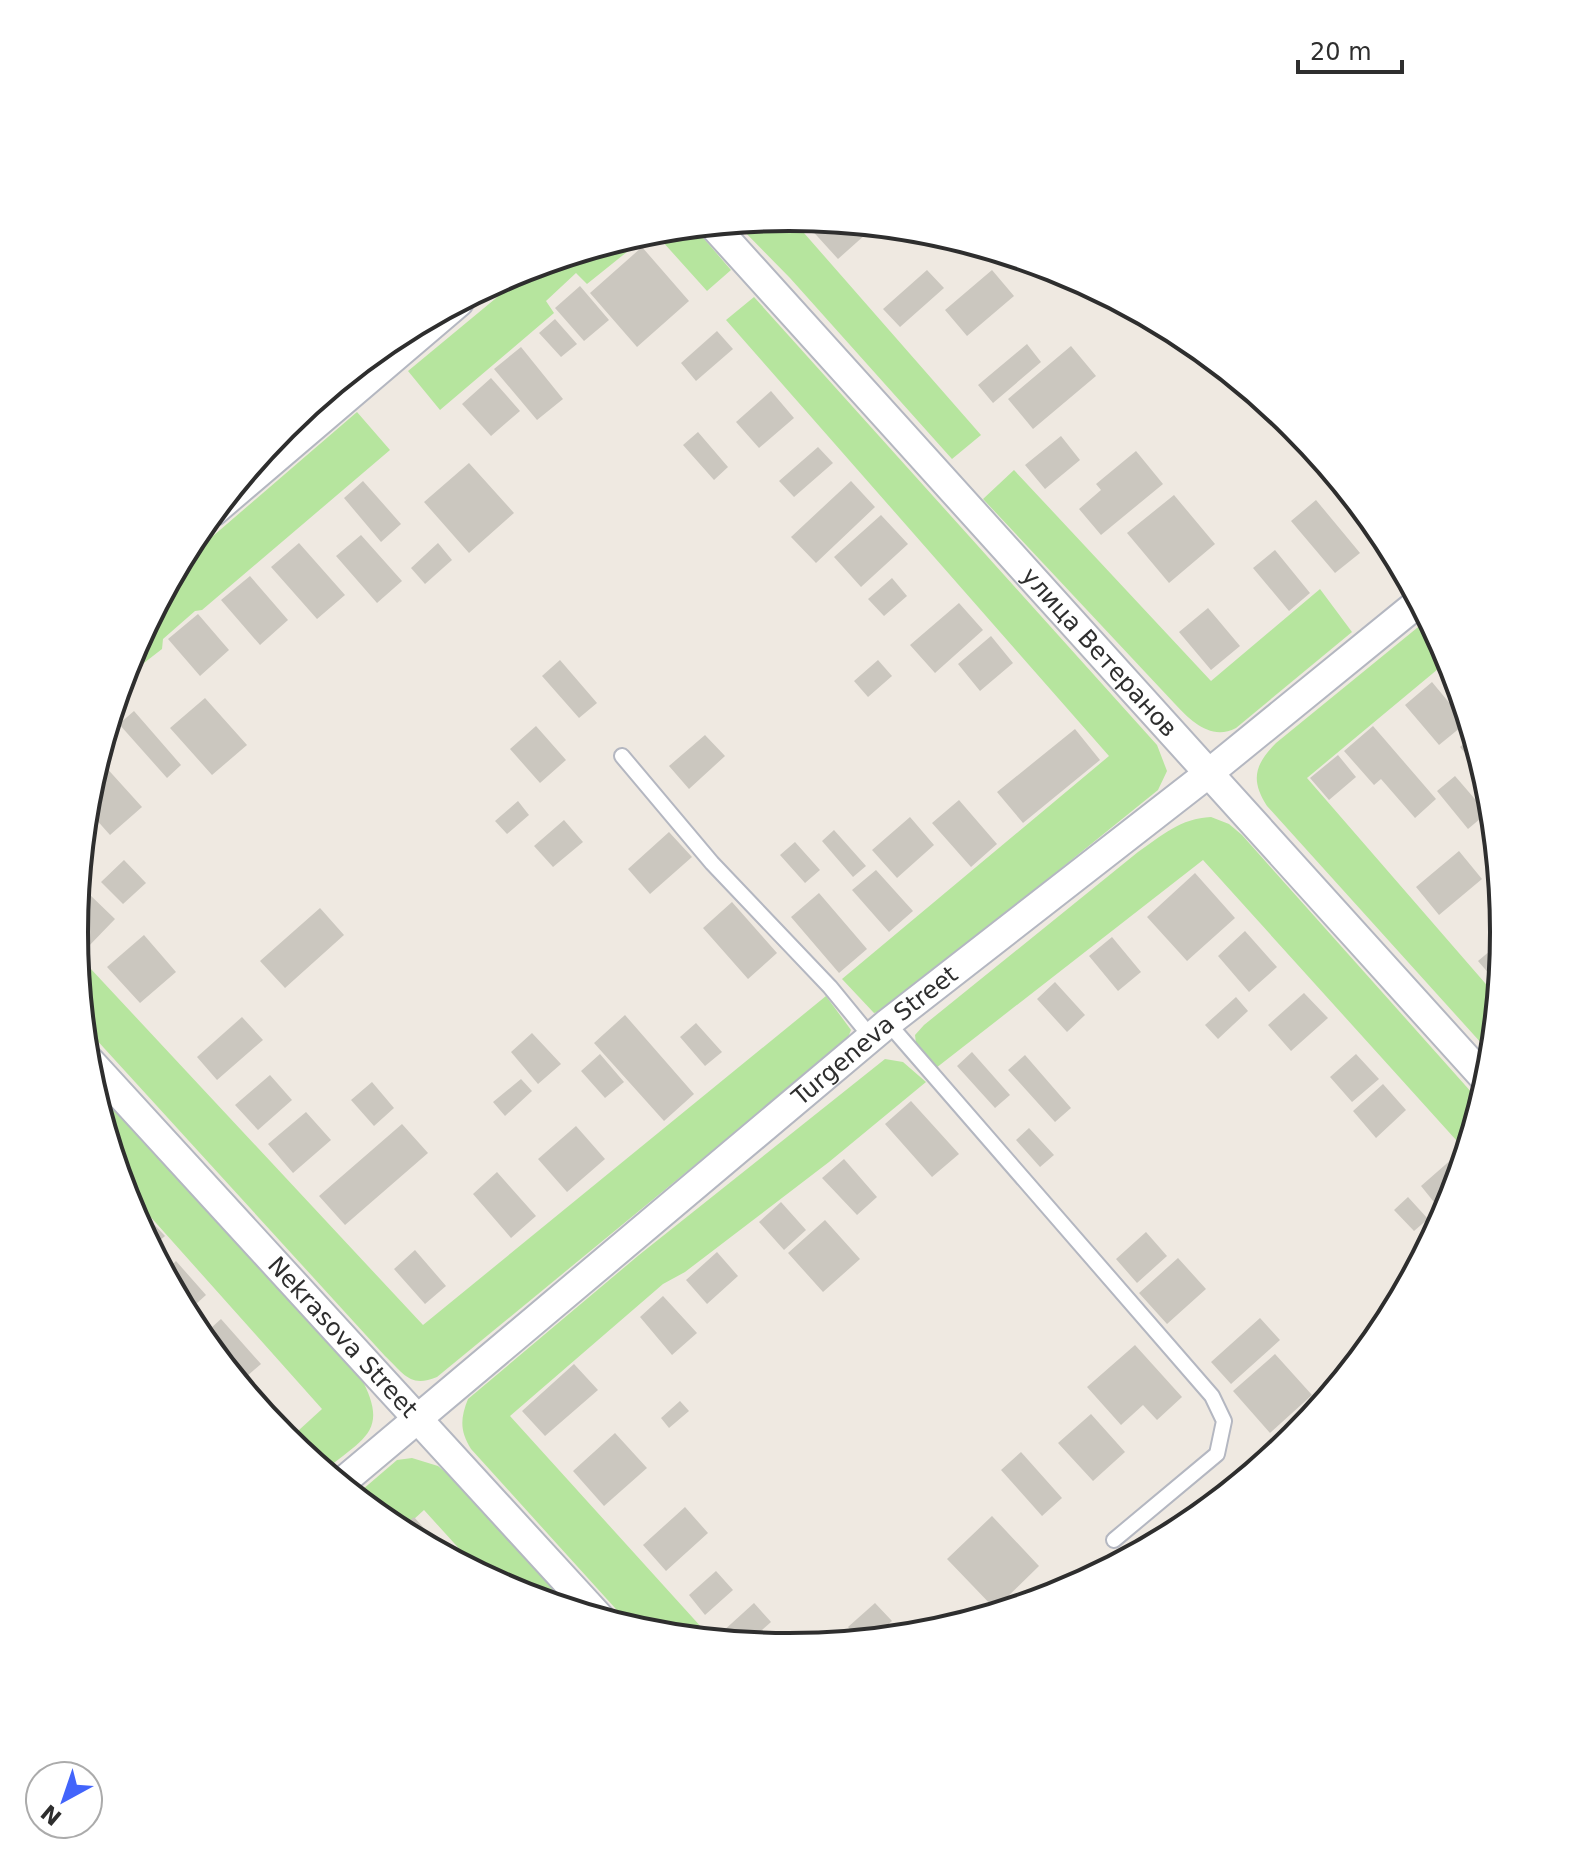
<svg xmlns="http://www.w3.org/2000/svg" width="1578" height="1864" font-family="'DejaVu Sans',sans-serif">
	<rect width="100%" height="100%" fill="#efe9e1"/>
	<path fill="#b6e59e" d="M790,217L981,435L952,459L790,278L735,222Z
		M693,226L731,270L707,291L653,231L587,284L576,273L546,301L554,313L440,410L408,371L536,265L650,231Z
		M754,297L1157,745L1167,771L1158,790L886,1010L874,1013L842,979L1109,756L726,320Z
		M357,412L390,450L202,610L195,611L163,639L162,649L122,680L129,658L177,567Z
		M1014,470L1211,681L1320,589L1352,632L1236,728C1211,741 1191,721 1175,704L983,499Z
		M1428,619L1450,659L1307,778L1498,998L1492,1055L1267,806C1250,780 1255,764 1276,743Z
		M1211,817L1229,824L1242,835L1481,1103L1466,1151L1203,860L936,1068L916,1044L915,1035L924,1025L1138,852C1161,836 1181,818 1211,817Z
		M76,953L423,1325L826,996L851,1030L847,1040L437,1377C410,1388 404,1374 385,1356L83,1025Z
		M885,1059L903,1062L926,1082L829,1162L685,1272L663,1284L510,1416L712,1639L649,1633L634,1629L471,1449C460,1431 460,1419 468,1399L639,1255Z
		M92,1085L360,1376C390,1431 365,1437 324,1471L287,1441L322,1409L123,1186Z
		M412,1458L438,1466L456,1481L574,1610L515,1592L484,1576L424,1510L401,1531L355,1496L397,1460Z"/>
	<path fill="#cbc7bf" d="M815,220L875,226L838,259L808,226Z
		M642,247L689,301L637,347L590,293Z
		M927,270L944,288L900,327L883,309Z
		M992,270L1014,296L967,336L945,310Z
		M580,286L609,320L584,341L555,308Z
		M555,319L577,344L561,357L539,333Z
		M717,331L733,349L696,381L681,363Z
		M1027,344L1041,362L993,403L978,385Z
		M1071,346L1096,376L1033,429L1008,399Z
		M521,347L563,399L537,420L494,369Z
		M491,378L520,411L491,436L462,404Z
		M771,391L794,418L759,448L736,422Z
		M698,432L728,467L714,480L683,445Z
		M1061,436L1080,460L1045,489L1025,465Z
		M818,447L833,463L794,497L779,481Z
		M1136,451L1163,484L1101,535L1079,509L1101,490L1096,484Z
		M469,463L514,513L469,553L424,502Z
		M363,481L401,524L381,542L344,498Z
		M851,481L875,507L816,563L791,537Z
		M1174,495L1215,544L1169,583L1127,533Z
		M1316,500L1360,553L1335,573L1291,521Z
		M881,515L908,544L861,587L834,557Z
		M361,535L402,581L377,603L336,556Z
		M299,543L345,595L317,619L271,567Z
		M438,543L452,560L425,584L411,568Z
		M1275,550L1310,593L1289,611L1253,568Z
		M250,576L288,620L260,645L221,600Z
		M892,578L907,596L884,616L868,599Z
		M959,603L983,630L935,673L910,645Z
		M1208,608L1240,646L1211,670L1179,632Z
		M198,614L229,650L200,676L168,639Z
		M991,636L1013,663L980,691L958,664Z
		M560,660L597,703L579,718L542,676Z
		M878,660L892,676L868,697L854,681Z
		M1432,682L1466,723L1439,745L1405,705Z
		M205,698L247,745L212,775L170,728Z
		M134,711L181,765L167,778L119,724Z
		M536,726L566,760L540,783L510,749Z
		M1373,726L1436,799L1415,818L1381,779L1374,785L1344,751Z
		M1075,729L1100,760L1023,823L997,792Z
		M705,735L725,756L689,789L669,766Z
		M1473,736L1481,761L1475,765L1460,747Z
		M1338,755L1356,777L1329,800L1310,778Z
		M103,764L142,807L110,835L86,808L94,772Z
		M1455,776L1487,813L1468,829L1437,791Z
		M959,800L997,844L971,867L932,823Z
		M518,801L529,815L507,834L495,821Z
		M910,817L934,845L897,878L872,850Z
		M564,820L583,842L553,867L534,846Z
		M834,830L866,866L853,877L822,841Z
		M669,832L692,857L650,894L628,869Z
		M795,842L820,870L805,883L780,855Z
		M1459,851L1482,879L1439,915L1416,887Z
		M124,860L146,883L123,904L101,882Z
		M876,870L913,911L889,932L852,890Z
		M1195,873L1235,918L1187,961L1147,917Z
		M88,893L115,919L86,949L75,937L74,932L77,905Z
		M819,893L867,949L839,973L791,917Z
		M1501,900L1503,923L1501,925L1489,910Z
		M732,902L777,953L748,979L703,928Z
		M320,908L344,935L285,988L260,961Z
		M1245,931L1277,967L1249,992L1218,956Z
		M144,935L176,972L140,1003L107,967Z
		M1112,937L1141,972L1118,991L1089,956Z
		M1503,940L1499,981L1497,983L1478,961Z
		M1055,982L1085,1015L1067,1032L1037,999Z
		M1304,993L1328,1018L1291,1051L1268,1025Z
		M1236,997L1248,1011L1218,1039L1205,1025Z
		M625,1015L694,1094L664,1121L594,1043Z
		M242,1017L263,1040L217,1080L197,1057Z
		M696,1023L722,1052L705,1066L680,1037Z
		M532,1033L561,1064L538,1084L511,1052Z
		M972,1052L1010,1095L995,1108L957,1066Z
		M600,1054L624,1082L605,1098L581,1071Z
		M1356,1054L1379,1079L1352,1102L1330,1077Z
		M1025,1055L1071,1108L1055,1122L1008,1070Z
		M270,1075L292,1100L258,1130L235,1105Z
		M521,1079L532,1091L505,1116L493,1102Z
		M372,1082L394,1108L374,1126L351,1100Z
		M1383,1084L1406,1110L1376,1138L1353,1111Z
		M911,1101L959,1154L932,1177L885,1124Z
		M306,1112L331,1140L293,1173L268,1144Z
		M402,1124L428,1153L345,1225L319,1196Z
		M576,1126L605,1159L567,1192L538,1159Z
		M1029,1128L1054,1155L1040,1167L1016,1140Z
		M1453,1158L1461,1167L1450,1205L1442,1212L1421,1186Z
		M844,1159L877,1197L857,1215L822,1178Z
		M497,1172L536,1216L511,1238L473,1194Z
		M124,1192L165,1236L151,1248L128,1205Z
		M1408,1197L1428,1219L1414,1231L1394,1210Z
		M781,1202L806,1230L784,1250L759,1222Z
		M825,1220L860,1259L823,1292L788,1253Z
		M1146,1232L1167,1256L1137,1283L1116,1259Z
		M415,1250L446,1286L425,1304L394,1269Z
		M717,1252L738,1276L707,1304L686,1280Z
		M1178,1258L1206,1289L1167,1324L1139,1293Z
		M176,1261L206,1295L186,1313L164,1272Z
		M663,1296L697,1333L672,1355L640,1317Z
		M1260,1318L1280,1340L1231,1384L1211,1362Z
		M221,1319L261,1364L239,1383L201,1337Z
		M1135,1345L1182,1397L1157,1420L1143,1405L1121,1425L1087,1387Z
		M1275,1354L1312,1395L1270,1433L1233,1391Z
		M574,1364L598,1390L545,1436L522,1411Z
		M680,1401L689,1411L669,1428L661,1418Z
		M1091,1414L1125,1452L1093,1481L1058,1443Z
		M615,1433L647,1468L604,1506L573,1471Z
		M1021,1452L1062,1498L1042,1516L1001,1470Z
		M685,1507L708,1533L666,1571L643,1545Z
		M992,1516L1039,1566L995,1609L947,1559Z
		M414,1517L445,1552L442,1554L399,1530Z
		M716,1571L733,1590L705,1615L689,1595Z
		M754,1603L771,1622L747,1643L729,1641L721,1633Z
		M875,1603L892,1621L871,1639L860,1640L848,1627Z"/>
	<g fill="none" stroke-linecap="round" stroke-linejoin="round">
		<defs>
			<path id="lane" d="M622,756L712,863L830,987L871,1037
				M888,1023L1212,1396L1224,1421L1217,1454L1114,1540"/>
			<g id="street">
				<path id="s1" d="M713,225L1487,1081"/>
				<path d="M214,511L459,302"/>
				<path id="s2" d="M86,1057L601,1619"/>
				<path id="s3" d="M340,1484L888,1023L1209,773L1419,602"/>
			</g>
		</defs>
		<use href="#lane" stroke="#b4b7c1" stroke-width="18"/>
		<use href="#street" stroke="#b4b7c1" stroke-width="32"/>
		<use href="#lane" stroke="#fff" stroke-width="14"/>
		<use href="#street" stroke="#fff" stroke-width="28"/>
	</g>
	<g text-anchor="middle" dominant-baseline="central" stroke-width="6" stroke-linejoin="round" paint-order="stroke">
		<g font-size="24" fill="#2e2e2e" stroke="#fff">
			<text stroke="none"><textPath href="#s1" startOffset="576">улица Ветеранов</textPath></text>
			<text stroke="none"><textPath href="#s3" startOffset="698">Turgeneva Street</textPath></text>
			<text stroke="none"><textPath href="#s2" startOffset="380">Nekrasova Street</textPath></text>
		</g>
	</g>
	<path d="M0 0H1578V1864H0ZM88 932a701 701 0 1 1 1402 0a701 701 0 1 1-1402 0Z" fill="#fff" fill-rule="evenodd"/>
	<path fill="none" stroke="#2e2e2e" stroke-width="4" d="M88 932a701 701 0 1 1 1402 0a701 701 0 1 1-1402 0Z"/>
	<g transform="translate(64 1800) rotate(220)"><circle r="38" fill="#ffffff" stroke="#ababab" stroke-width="2"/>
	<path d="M0-6L14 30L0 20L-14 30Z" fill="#4264fb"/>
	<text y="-12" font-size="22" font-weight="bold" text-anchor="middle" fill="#2e2e2e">N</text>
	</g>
	<path d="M1298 60v12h104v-12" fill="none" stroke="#2e2e2e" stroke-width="4"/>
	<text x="1310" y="60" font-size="24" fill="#2e2e2e" stroke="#ffffff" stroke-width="6" paint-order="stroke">20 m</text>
</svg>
